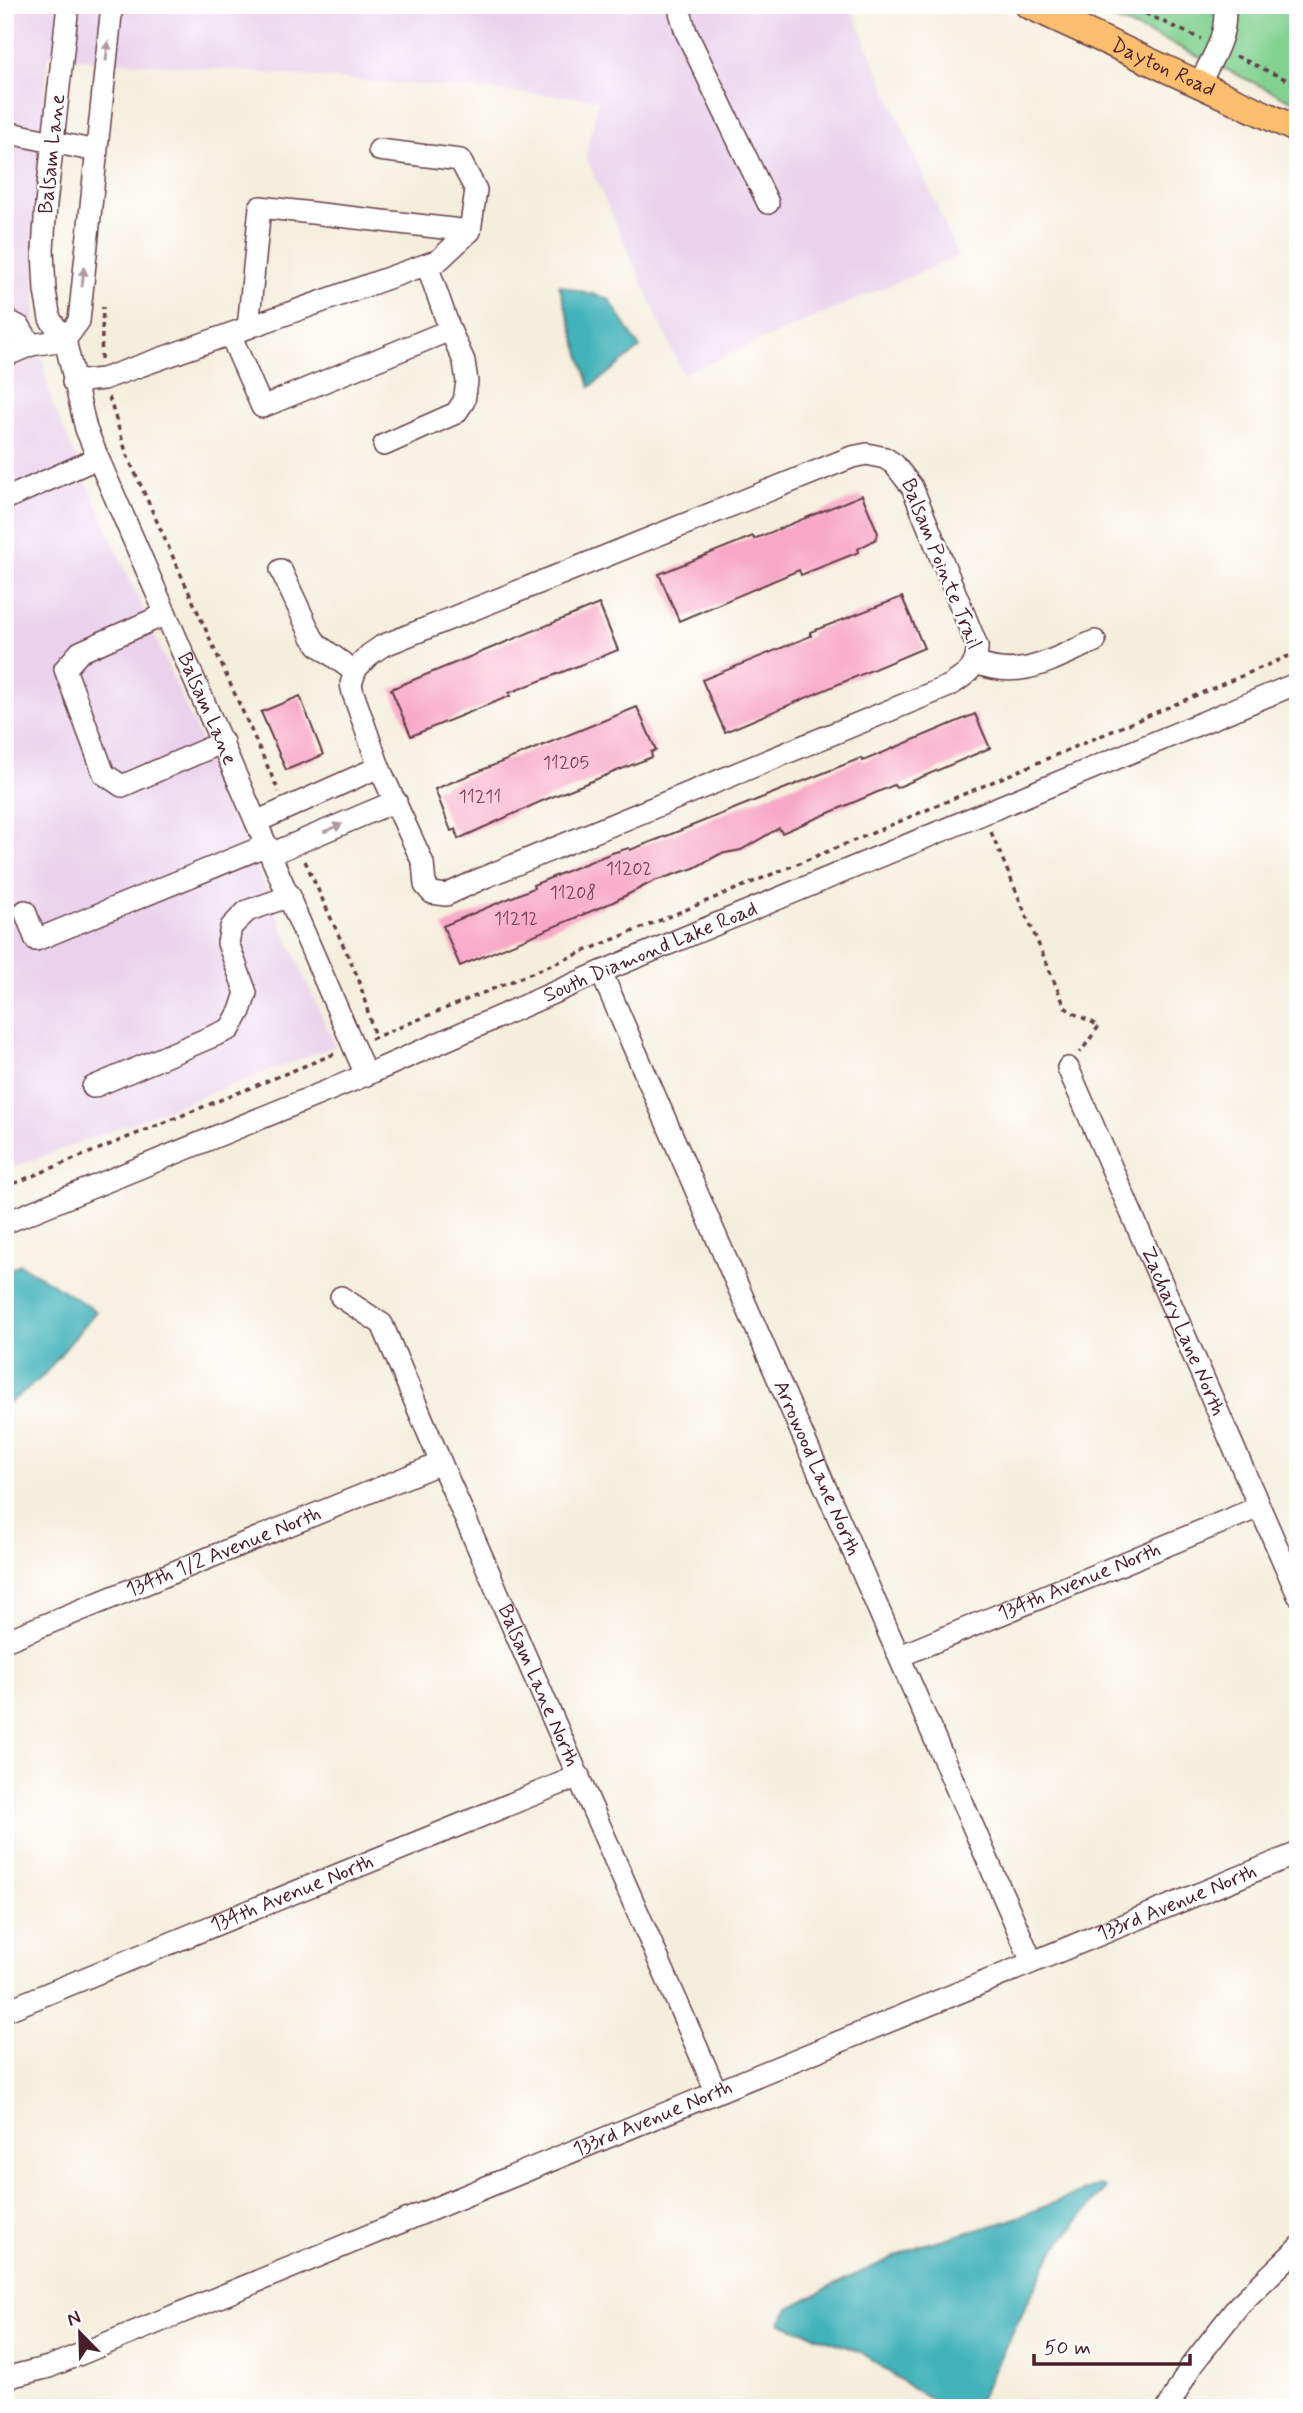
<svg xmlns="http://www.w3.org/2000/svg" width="1303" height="2413" font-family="Mynerve,sans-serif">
	<rect width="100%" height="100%" fill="#fff"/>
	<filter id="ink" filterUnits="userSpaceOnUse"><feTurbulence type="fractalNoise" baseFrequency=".0143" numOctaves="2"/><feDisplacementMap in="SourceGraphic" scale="14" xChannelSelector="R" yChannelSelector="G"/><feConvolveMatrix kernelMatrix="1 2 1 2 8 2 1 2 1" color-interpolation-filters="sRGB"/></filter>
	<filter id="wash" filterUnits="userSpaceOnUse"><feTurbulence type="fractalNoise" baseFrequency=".00686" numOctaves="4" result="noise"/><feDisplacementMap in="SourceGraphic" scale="28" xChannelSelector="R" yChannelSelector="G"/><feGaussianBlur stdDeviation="1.57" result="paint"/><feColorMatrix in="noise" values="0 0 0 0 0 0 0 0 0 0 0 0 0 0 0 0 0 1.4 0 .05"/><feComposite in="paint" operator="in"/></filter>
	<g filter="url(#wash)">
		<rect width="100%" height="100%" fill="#f5eedd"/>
		<path fill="#ead1ec" d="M5,5H850L958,256L683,374L586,157L598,99L47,56L34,325L52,403L335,1046L9,1169L5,1160Z"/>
		<path fill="#83d292" stroke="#66785e" stroke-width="2" d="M1079,5H1298V104L1167,41Z"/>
		<path fill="#42b3ba" stroke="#466972" stroke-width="2" d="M559,285L609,299L640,348L590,387Z
			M20,1264L96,1311L42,1377L5,1406V1273Z
			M1099,2185L1105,2188L1053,2251L980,2398L969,2408H948L913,2389L861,2352L780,2323L789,2308L846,2279L919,2246L1008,2221Z"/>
		<g id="blocks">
			<path fill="#f8a7c6" d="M862,495L878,533L876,539L858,549L859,552L801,575L799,570L679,621L659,574L753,536L754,539Z
				M902,597L924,648L725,732L702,680L811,636L810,632Z
				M599,604L618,650L509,693L510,696L411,736L391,689Z
				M300,696L323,755L286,770L261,712Z
				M637,707L656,750L651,752L652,757L542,801L458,839L456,829L451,831L435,789Z
				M975,714L990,748L896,788L894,785L782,833L779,828L741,850L720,854L694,868L654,881L613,902L460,966L443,926L534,888L533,885L572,869L612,853L629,848L630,850L669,835L861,758L863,761Z"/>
		</g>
	</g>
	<g filter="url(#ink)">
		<use href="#blocks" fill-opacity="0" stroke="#643e46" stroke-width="2"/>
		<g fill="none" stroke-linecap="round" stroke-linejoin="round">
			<defs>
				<g id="minor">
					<path id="s1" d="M68,5L46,204L43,250L45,291L50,319L65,340L86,429L98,458L366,1075"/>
					<path d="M682,5L680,12L686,32L768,203"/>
					<path d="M1199,84C1212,59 1229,34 1224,5"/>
					<path d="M5,132L96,151"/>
					<path d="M5,319L20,327L31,345"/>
					<path d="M248,328L260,207L470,231"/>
					<path d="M230,334L262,407L450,330L427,265"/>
					<path d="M65,340L79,321L112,5"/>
					<path d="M5,356L31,345L65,340"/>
					<path d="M73,382L103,379L439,260L470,231L476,190L460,160L379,150"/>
					<path d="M384,445L456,413L464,401L467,382L464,361L450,330"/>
					<path d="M867,454L885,458L894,464L912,487L977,646C978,668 966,675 949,686L485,877L446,895L432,893L425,885L423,863L379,767L353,693L351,684L356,669L369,655L382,646L852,457Z"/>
					<path d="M5,499L98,458"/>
					<path d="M281,570L312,637L318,645L355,672"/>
					<path d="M166,614L80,652L65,669L104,774L122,786L223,742"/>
					<path d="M976,663C1022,681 1052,659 1095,641"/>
					<path d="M256,822L379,767"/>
					<path d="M271,854L396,801"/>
					<path d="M25,911L36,940L267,845"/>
					<path id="s2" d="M601,972L1032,1962"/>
					<path id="s3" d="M1068,1068L1298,1595"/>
					<path d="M93,1087L230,1029L240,1011L246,993L228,943L231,927L247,911L290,896"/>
					<path id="s4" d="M5,1223L366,1075L601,972L1298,683"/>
					<path id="s5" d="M341,1297L382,1324L441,1463L716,2091"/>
					<path id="s6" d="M5,1641L441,1463"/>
					<path id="s7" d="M900,1656L1259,1507"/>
					<path id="s8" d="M5,2011L579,1776"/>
					<path id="s9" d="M5,2378L49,2367L1298,1853"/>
					<path d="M1168,2408L1191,2366L1239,2305L1298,2248"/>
				</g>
				<g id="major">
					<path id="s10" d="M1028,5L1298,130"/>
				</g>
			</defs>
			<use href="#minor" stroke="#643e46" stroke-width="24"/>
			<use href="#major" stroke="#643e46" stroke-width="29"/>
			<path stroke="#643e46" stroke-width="3.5" stroke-dasharray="5 5" stroke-linecap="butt" d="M1127,5L1201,39
				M1236,56L1298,85
				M101,359L103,307
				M109,397L127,455L279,792
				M991,832L1065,1007C1075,1016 1088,1019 1099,1026L1080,1053
				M305,861L359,980L375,1038
				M371,1039L870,834L1298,652
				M5,1187L334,1054"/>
			<use href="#minor" stroke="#fff" stroke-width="21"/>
			<use href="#major" stroke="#fbbe6e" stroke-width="26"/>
		</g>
		<defs><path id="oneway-solid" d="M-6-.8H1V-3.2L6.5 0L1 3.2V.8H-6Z" transform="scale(1.75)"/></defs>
		<g fill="#ae9aa0">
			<use href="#oneway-solid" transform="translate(107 51) rotate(-84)"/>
			<use href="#oneway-solid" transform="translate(83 277) rotate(-84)"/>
			<use href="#oneway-solid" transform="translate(333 828) rotate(-23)"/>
		</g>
	</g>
	<g text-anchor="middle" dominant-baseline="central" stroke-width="5" stroke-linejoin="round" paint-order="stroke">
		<g font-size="18" fill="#764152">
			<text x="566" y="763">11205</text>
			<text x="480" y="797">11211</text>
			<text x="629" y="869">11202</text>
			<text x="573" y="893">11208</text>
			<text x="516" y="919">11212</text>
		</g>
		<g font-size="21" fill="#4a1f2b" stroke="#fff">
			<text stroke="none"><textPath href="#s10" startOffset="149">Dayton Road</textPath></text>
			<text transform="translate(52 154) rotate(-84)">Balsam Lane</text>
			<text transform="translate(941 564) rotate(68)">Balsam Pointe Trail</text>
			<text stroke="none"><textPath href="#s1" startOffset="738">Balsam Lane</textPath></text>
			<text stroke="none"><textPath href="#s4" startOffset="700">South Diamond Lake Road</textPath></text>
			<text stroke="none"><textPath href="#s3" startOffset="287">Zachary Lane North</textPath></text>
			<text stroke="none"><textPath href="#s2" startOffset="541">Arrowood Lane North</textPath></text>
			<text stroke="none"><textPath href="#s6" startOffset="236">134th 1/2 Avenue North</textPath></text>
			<text stroke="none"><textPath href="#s7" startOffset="194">134th Avenue North</textPath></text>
			<text stroke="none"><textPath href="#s5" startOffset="443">Balsam Lane North</textPath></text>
			<text stroke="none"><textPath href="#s8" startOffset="310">134th Avenue North</textPath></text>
			<text stroke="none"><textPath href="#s9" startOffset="1265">133rd Avenue North</textPath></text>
			<text stroke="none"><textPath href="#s9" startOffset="698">133rd Avenue North</textPath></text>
		</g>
	</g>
	<rect width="1303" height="2413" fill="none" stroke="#fff" stroke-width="28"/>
	<g transform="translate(80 2333) rotate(337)" stroke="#ffffff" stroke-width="5" paint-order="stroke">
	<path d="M0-5L12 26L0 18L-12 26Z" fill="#4a1f2b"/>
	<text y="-10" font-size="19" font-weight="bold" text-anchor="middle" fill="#4a1f2b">N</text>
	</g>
	<path d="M1034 2354v10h156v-10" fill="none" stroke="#4a1f2b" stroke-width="3.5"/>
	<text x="1044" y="2354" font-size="21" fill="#4a1f2b" stroke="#ffffff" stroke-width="5" paint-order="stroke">50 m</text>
</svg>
